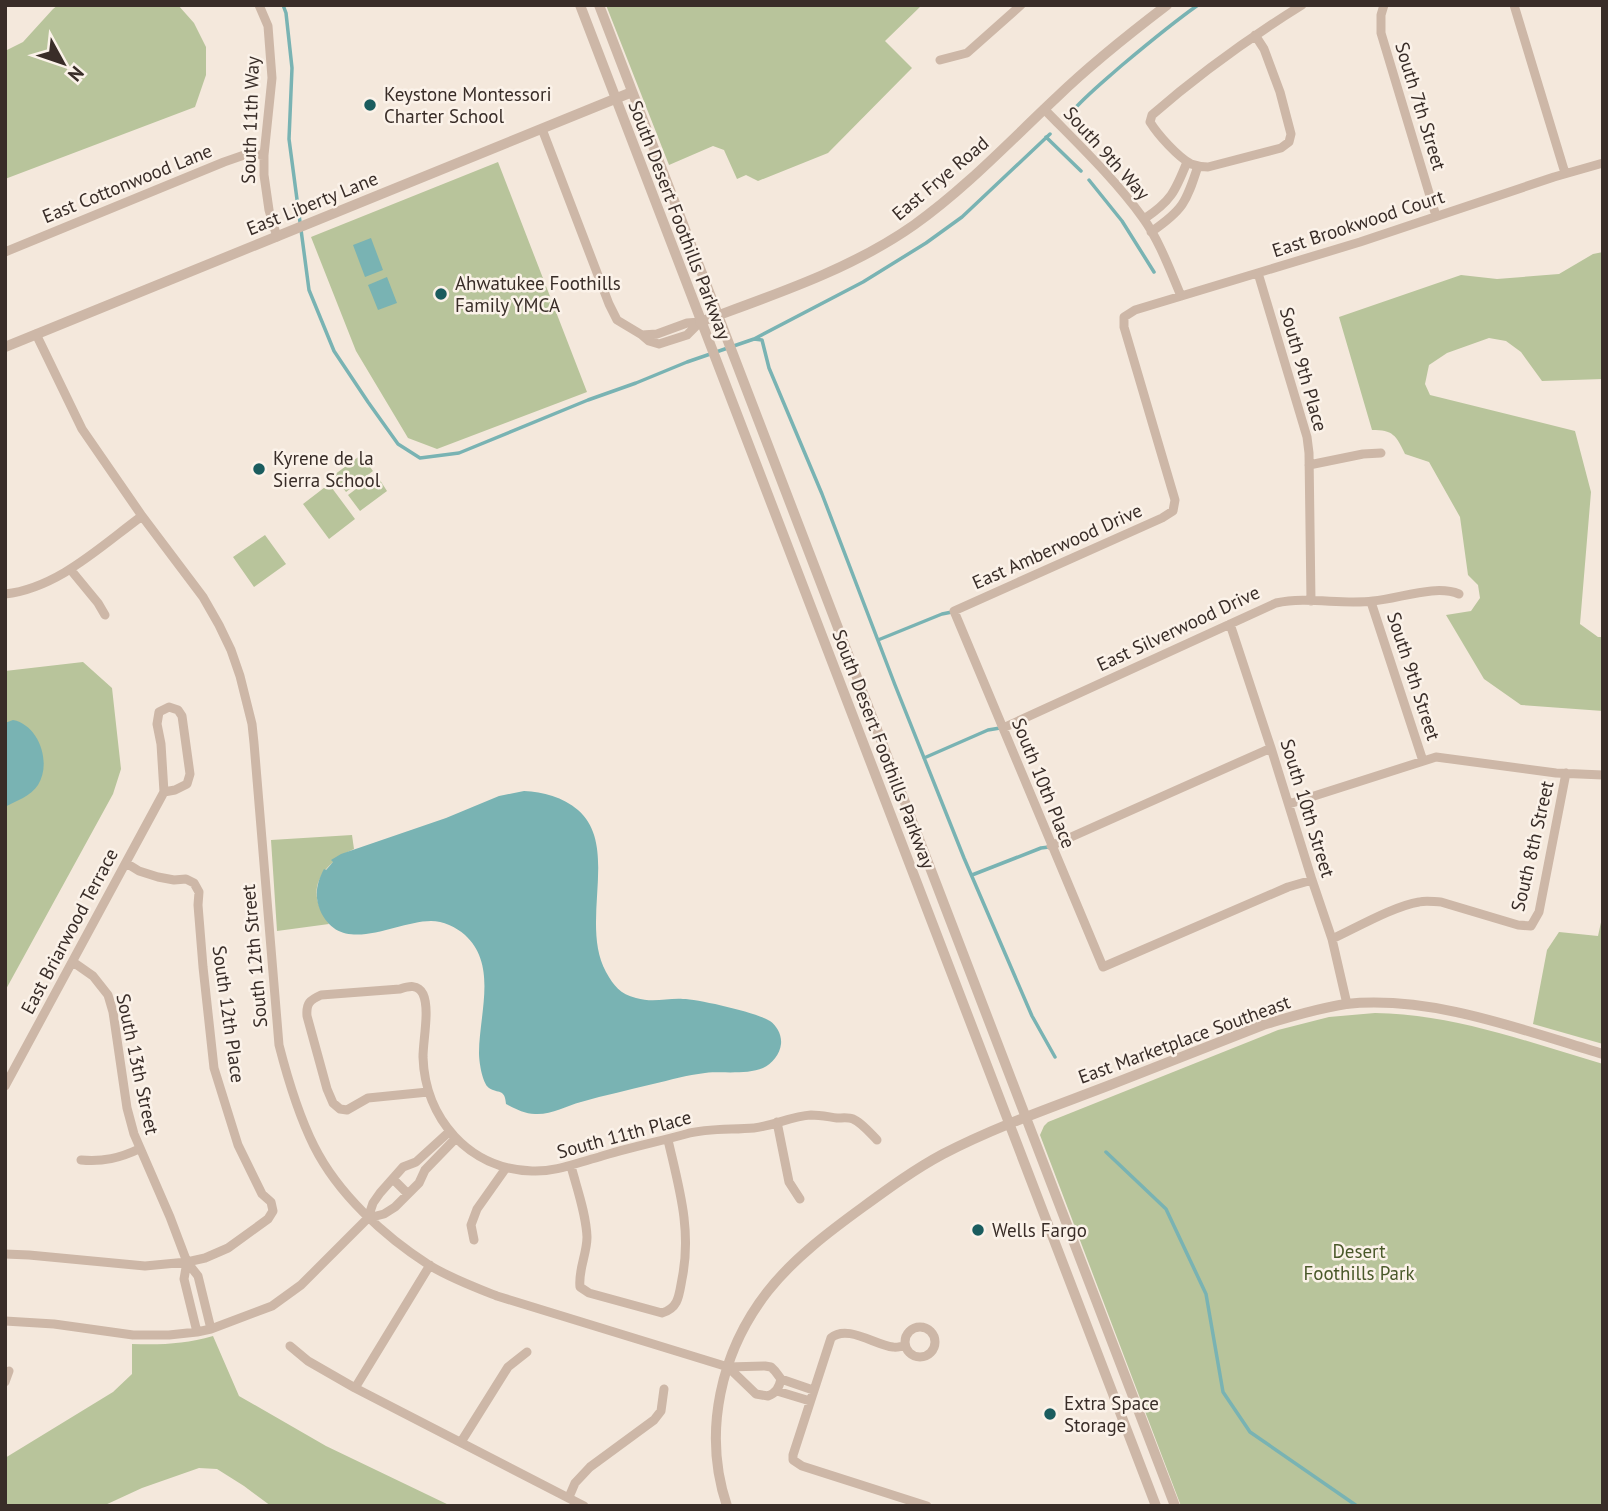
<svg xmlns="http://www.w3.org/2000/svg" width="1608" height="1511" font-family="'PT Sans',sans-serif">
	<rect width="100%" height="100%" fill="#f4e8dc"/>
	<path fill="#b8c49b" d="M58,5H178L194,23L206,47V75L195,107L5,179V51L23,42L53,9Z
		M606,5H922L885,41L912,68L828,153L758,181L746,175L737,179L724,150L713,146L669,165Z
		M498,162L587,392L437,449L408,438L356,351L311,237Z
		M1603,252V379L1542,381L1521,352L1506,341L1489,338L1447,353L1429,365L1425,384L1430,395L1575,431L1591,492L1580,624L1598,637H1603V711L1521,705L1484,679L1446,615L1471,611L1480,598L1478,585L1468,575L1460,517L1429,462L1405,454C1396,435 1393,430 1372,430L1339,317L1461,275L1497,279L1559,274L1593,254Z
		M361,455L373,471L346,492L334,475Z
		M376,474L387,491L360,511L348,495Z
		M329,484L355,519L329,539L303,504Z
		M265,535L286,564L254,587L233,557Z
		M83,662L112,688L121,769L113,794L5,991V671Z
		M352,835L354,849C342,854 336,859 327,868C310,888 316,904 329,924L277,931L271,840Z
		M1603,913V1044L1533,1024L1547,950L1559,932L1598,936Z
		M1375,1013C1453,1014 1528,1042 1603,1064V1506H1181L1040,1135L1044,1126L1048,1122L1278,1030L1329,1017Z
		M213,1336L239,1396L326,1446L451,1506H271L244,1486L217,1469L199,1468L142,1488L103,1506H5V1458L113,1392L132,1374V1344C162,1345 185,1344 213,1336Z"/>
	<path fill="#79b3b3" d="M371,238L383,270L365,277L353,245Z
		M387,277L397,303L378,310L368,285Z
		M13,720C39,725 52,763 38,785C31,796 16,801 5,807V723Z
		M524,791C543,792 563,797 578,810C620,847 579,922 606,972C614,986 620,994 636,998C653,1003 667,998 683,999C698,999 758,1013 770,1021C777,1026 782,1035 781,1044C780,1054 772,1064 763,1068C747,1075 722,1071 705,1073C687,1075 670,1080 653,1084C629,1090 605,1095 581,1102C566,1106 551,1115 535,1114C525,1114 515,1109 506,1104C505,1088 498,1094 489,1088C482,1083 479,1061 479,1053C479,1014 498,965 465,935C456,927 443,921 431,921C395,921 341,958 320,910C314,895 317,882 324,869L326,870L333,862L331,860L341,854L446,818L499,796Z"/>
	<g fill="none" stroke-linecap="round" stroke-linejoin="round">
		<path stroke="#79b3b3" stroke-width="3.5" d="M283,5L286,13L292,68L289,139L309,290L334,351L368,402L398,444L420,458L459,453L588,400L636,383L687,362L754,339L762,340L769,368L822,494L895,685L964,858L1032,1016L1055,1057
			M1069,115C1084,97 1103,82 1121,66C1146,45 1171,24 1198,5
			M1046,137L1081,171
			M1089,180L1122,221L1154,272
			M754,339L863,282L926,243L962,217L1050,134
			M878,640L942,614L952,612
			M924,758L988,730L1000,728
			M972,875L1041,848L1049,847
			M1106,1152L1166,1209L1206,1294L1223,1392L1250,1432L1357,1506"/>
		<path stroke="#cdb7a7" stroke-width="9" d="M259,5L268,26L272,78L264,155V175L269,210L277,237
			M1384,5L1381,15V33L1436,216
			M1514,5L1565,173
			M1255,35L1264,49L1280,92L1291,134L1289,142L1281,148L1208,167C1202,167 1197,166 1191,164C1178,157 1158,135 1150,122L1152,115C1199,74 1249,38 1302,5
			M940,60L967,53L1021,5
			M1044,109C1078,144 1114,178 1143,218C1159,240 1170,270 1181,296
			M542,129L609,304L617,320L642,335L649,341L659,344L687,335L700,322
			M1144,219C1171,201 1175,192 1187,162
			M1151,232C1183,210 1186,203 1198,166
			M5,252L224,162L247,154L264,155
			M1258,273L1307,437L1309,453L1311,601
			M36,334L82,429L142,516L203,597L219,625L231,650L240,676L252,724L254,743L279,1045C288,1080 298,1114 314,1146C338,1194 384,1236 429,1265C450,1278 474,1287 497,1296L728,1367L765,1366L771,1367L775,1371L781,1379C779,1388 776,1393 768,1396L756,1394L728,1367
			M642,335L657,334L687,323L700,322
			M1309,465L1363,454L1381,453
			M70,569L98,603L105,615
			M5,594C58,588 101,546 142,516
			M1371,602L1423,761
			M1230,624L1271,748L1312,880L1332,939L1347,1004
			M1003,728L1276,603C1308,596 1341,605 1373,601C1399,599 1435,584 1459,594
			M1289,804L1436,757L1556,773L1603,775
			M1051,846L1271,748
			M1312,880L1288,887L1103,967L954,611L1162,518L1173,511L1175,500L1124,327V317L1135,310L1360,242L1554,177L1603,163
			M1332,939C1356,928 1394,906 1419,902C1427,900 1434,902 1441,902L1518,925L1531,926L1539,912L1566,773
			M73,962L93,976L108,995L113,1012L127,1108L134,1134L170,1217L187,1262L198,1276L211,1329
			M5,1086L164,792L161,744L157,724L159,712L169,707L178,710L182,716L190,774L187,784L175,790L164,792
			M428,1092L368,1098L347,1110L340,1109L333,1103L327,1089L307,1016C306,1003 310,1000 321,995L400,989C409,986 418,984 423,994C430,1009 423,1040 423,1057C425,1119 469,1169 532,1171C556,1172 576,1163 599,1157C628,1148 657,1142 686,1134C708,1128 731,1130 754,1128C773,1126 792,1116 811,1115C820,1115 829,1117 837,1118C842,1118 849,1117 853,1119C861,1122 871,1134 877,1140
			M777,1122L789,1182L800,1199
			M81,1160C103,1162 120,1158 139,1149
			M571,1166C577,1189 586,1213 587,1237C587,1254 578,1270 580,1287L589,1293L662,1313C679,1308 679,1295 682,1279C692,1230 679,1188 668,1140
			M393,1179L408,1194
			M368,1218L384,1214L395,1207L419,1183L425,1170L456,1138
			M474,1240L471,1225L477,1209L506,1168
			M5,1254L29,1255L145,1266L187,1262L205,1258L228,1248L268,1219L273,1211L271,1202L262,1194L238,1145L214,1068L203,967L198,905L199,892L194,883L186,879L174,880L158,877L139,871L126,863
			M187,1262L184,1279L197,1332
			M5,1321L54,1324L133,1335H169L197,1332L211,1329L272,1306L301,1285L368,1218L373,1203L380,1193L403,1167L416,1162L450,1131
			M905 1342a15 15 0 1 1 30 0a15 15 0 1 1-30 0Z
			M290,1346L308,1361L355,1388L584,1506
			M905,1346C901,1346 897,1348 893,1347C875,1345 847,1324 831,1338L793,1455V1460L802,1466L927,1506
			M781,1379L813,1390
			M5,1382L9,1371
			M355,1388L430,1265
			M777,1391L810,1401
			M461,1442L508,1367L527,1352
			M569,1497L575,1483L590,1467L654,1420L661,1411L664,1389"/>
		<path stroke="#cdb7a7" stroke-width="10" d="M580,5L1156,1506
			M599,5L1175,1506
			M700,322C773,295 850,270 914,225C966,188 1010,141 1057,97C1091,64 1129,34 1167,5
			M5,347L632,92
			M727,1506C702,1432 721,1351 768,1291C794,1258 830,1231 863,1207C889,1188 915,1169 943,1154C997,1126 1053,1107 1110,1085C1161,1065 1212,1045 1263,1025C1290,1017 1318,1008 1346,1004C1432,995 1522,1030 1603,1054"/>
	</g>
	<g fill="#1a5c5e" stroke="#fbf2e9" stroke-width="2.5">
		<circle cx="370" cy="105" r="7"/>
		<circle cx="441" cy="294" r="7"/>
		<circle cx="259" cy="469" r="7"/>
		<circle cx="978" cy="1230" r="7"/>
		<circle cx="1050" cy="1414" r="7"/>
	</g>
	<g text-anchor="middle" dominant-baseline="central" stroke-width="5" stroke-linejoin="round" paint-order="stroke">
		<g font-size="19" fill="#392d28" stroke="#fbf2e9" text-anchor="start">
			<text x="384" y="94">Keystone Montessori<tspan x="384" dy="22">Charter School</tspan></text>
			<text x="455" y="283">Ahwatukee Foothills<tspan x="455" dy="22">Family YMCA</tspan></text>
			<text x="273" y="458">Kyrene de la<tspan x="273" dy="22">Sierra School</tspan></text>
			<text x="992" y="1230">Wells Fargo</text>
			<text x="1064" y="1403">Extra Space<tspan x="1064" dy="22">Storage</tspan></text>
		</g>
		<g font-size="19" fill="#392d28" stroke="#fbf2e9">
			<text transform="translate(1421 106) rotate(73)">South 7th Street</text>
			<text transform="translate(250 120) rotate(-88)">South 11th Way</text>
			<text transform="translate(1107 153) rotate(48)">South 9th Way</text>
			<text transform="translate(940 178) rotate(-40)">East Frye Road</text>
			<text transform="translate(127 183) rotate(-22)">East Cottonwood Lane</text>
			<text transform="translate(312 203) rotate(-22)">East Liberty Lane</text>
			<text transform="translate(680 220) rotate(69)">South Desert Foothills Parkway</text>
			<text transform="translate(1358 223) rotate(-18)">East Brookwood Court</text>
			<text transform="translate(1304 369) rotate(74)">South 9th Place</text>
			<text transform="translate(1057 546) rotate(-24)">East Amberwood Drive</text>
			<text transform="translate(1178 628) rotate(-25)">East Silverwood Drive</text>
			<text transform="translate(1414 676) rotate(72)">South 9th Street</text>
			<text transform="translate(884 749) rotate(69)">South Desert Foothills Parkway</text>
			<text transform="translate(1044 783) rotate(68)">South 10th Place</text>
			<text transform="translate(1308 808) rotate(73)">South 10th Street</text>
			<text transform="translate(1532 846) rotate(-77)">South 8th Street</text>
			<text transform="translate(69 931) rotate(-62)">East Briarwood Terrace</text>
			<text transform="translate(254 956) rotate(-95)">South 12th Street</text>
			<text transform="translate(229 1014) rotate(82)">South 12th Place</text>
			<text transform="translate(1184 1039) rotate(-20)">East Marketplace Southeast</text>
			<text transform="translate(138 1064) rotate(78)">South 13th Street</text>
			<text transform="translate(624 1134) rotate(-15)">South 11th Place</text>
		</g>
		<g font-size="19" fill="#4a592a" stroke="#fbf2e9">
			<text x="1359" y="1251">Desert<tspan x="1359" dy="22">Foothills Park</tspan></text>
		</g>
	</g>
	<rect width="1608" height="1511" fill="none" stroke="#392d28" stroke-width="14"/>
	<g transform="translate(63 63) rotate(130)" stroke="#fbf2e9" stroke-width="5" paint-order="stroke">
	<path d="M0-5L12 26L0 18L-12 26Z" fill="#392d28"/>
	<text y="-10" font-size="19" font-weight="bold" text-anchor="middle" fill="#392d28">N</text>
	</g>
</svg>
